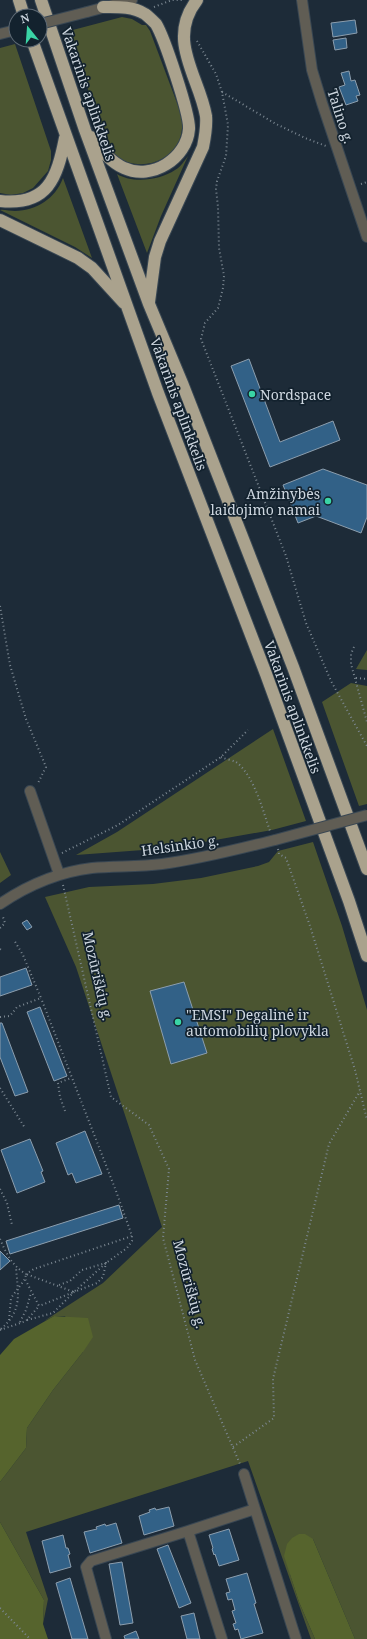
<svg xmlns="http://www.w3.org/2000/svg" width="367" height="1639" font-family="'Noto Serif',serif">
	<rect width="100%" height="100%" fill="#1d2b38"/>
	<path fill="#4b5531" d="M122,17L132,19L142,25H146L150,31L183,119C182,127 182,134 179,141C168,164 138,171 117,157C112,153 107,145 104,139L69,31Z
		M15,44L51,151V160L48,171L33,188L23,193L11,195L0,193V48Z
		M188,156L161,216L147,253L117,174C133,184 160,180 175,170C181,167 184,161 188,156Z
		M63,178L92,258L75,247L0,210C3,209 10,211 15,211C37,210 55,199 63,178Z
		M367,650V670L356,669Z
		M351,683L367,686V804L359,806L322,702Z
		M273,729L306,821L272,830L170,848L76,855L117,832Z
		M313,842L342,926L367,1010V1639H355L313,1539L290,1574L299,1602L315,1639H311L248,1461L26,1532L48,1599L43,1624L44,1600L0,1522V1482L26,1448L27,1428L53,1390L83,1352L65,1316H54L44,1321L103,1283L162,1227L76,967L45,897L89,887L153,884L201,878L258,866L269,862L278,851Z
		M0,852L11,875L0,883Z"/>
	<path fill="#56642d" d="M54,1316L88,1318L93,1337L83,1352L53,1390L27,1428L26,1448L0,1482V1355L14,1339Z
		M0,1522L44,1600L43,1624L48,1639H0Z
		M299,1534H305L313,1539L355,1639H315L299,1602L284,1556L287,1544L292,1538Z"/>
	<path fill="#326187" stroke="#8c9eae" d="M355,20L357,33L333,37L331,23Z
		M346,38L347,48L335,50L333,40Z
		M349,71L351,81L355,80L360,95L356,96L358,101L346,105L339,87L345,85L341,73Z
		M249,359L280,442L333,421L340,440L270,467L231,366Z
		M323,469L367,485V517L361,533L316,516L298,523L283,485Z
		M27,920L32,927L27,930L22,923Z
		M26,968L32,985L0,996V977Z
		M184,982L207,1053L171,1064L150,991Z
		M40,1007L67,1076L54,1081L27,1012Z
		M0,1023H2L28,1092L15,1096L0,1057Z
		M85,1131L102,1174L76,1183L72,1173L68,1175L56,1143Z
		M30,1139L43,1171L41,1172L45,1182L17,1193L1,1150Z
		M119,1205L123,1218L10,1254L6,1241Z
		M0,1251L10,1261L0,1270Z
		M169,1507L174,1526L144,1535L139,1516L150,1512L149,1510L155,1508L156,1510Z
		M116,1523L122,1543L90,1553L84,1532L97,1529L96,1527L105,1524L106,1526Z
		M229,1529L239,1560L219,1566L215,1554L214,1555L212,1549L213,1548L209,1535Z
		M63,1535L66,1548H68L70,1554L68,1555L71,1567L50,1573L42,1541Z
		M168,1545L191,1603L179,1608L157,1549Z
		M122,1562L133,1623L120,1625L109,1564Z
		M247,1573L256,1603L254,1604L263,1633L241,1639L238,1629L235,1630L233,1624L236,1623L232,1611L235,1610L232,1599L228,1600L226,1593L230,1592L226,1579Z
		M70,1578L88,1639H72L56,1583Z
		M194,1613L200,1639H187L181,1616Z
		M136,1631L139,1639H125L124,1636Z"/>
	<g fill="none" stroke-linecap="round" stroke-linejoin="round">
		<defs>
			<path id="minor" d="M302,0L312,70L322,103L367,237
				M87,12L132,0
				M0,34L16,30
				M30,791L59,874
				M0,904C28,885 58,872 92,868C116,866 139,867 162,864C201,859 238,849 275,840
				M244,1474L296,1639
				M188,1531L255,1509
				M106,1639L86,1567L91,1561L188,1531L222,1639"/>
			<path id="highway" d="M19,0L24,16
				M41,0L85,130L149,304L182,383L293,667L367,869
				M32,40L158,393L266,674L349,901L367,956
				M91,137C100,148 110,162 124,168C152,181 187,158 189,129C190,114 164,37 156,24C153,21 148,16 145,14C132,6 117,7 103,7
				M0,201C48,206 57,178 65,138
				M0,220L78,258L92,268L124,303
				M149,302L155,257L160,241L203,147C205,137 207,127 206,116C199,76 166,40 197,0"/>
		</defs>
		<use href="#minor" stroke="#394753" stroke-width="12"/>
		<use href="#highway" stroke="#394753" stroke-width="14"/>
		<path stroke="#7c8892" stroke-width="2" stroke-dasharray="1 3" stroke-linecap="butt" d="M154,7L172,0H182
			M197,41L216,74L222,92L228,125L226,156L217,181L216,189L218,207L219,248L224,276L223,288L218,308L205,323L201,339L286,556L306,623L331,681L367,746
			M222,92L276,124L305,138L326,146
			M361,184L367,182
			M0,606L10,665L26,719L46,767L38,783
			M354,647L351,654V664L367,722
			M356,678L367,679
			M221,757C225,759 232,760 236,762C254,775 263,811 270,831
			M278,849L279,854L286,858L310,926L355,1070L367,1120
			M62,853L118,825L221,757L248,730
			M63,885L111,1097L149,1125L169,1169L163,1238L195,1360L240,1464
			M0,928L5,923L3,917
			M0,949L1,950
			M0,1017L10,1016L17,1007L41,998L23,955L14,940
			M0,1088L25,1128
			M65,1111L60,1097L58,1083L71,1078
			M0,1189L7,1203L12,1225
			M0,1239C6,1253 12,1266 26,1274L34,1269L132,1236L116,1191L41,998
			M75,1291L106,1263L127,1248L132,1241V1236
			M9,1320L11,1298L25,1279
			M27,1320L53,1313L74,1292L97,1283L103,1277L106,1263L82,1270L70,1281L59,1285
			M20,1322L26,1310L31,1293
			M1,1329C23,1310 18,1293 16,1268
			M0,1330L26,1321L39,1306L25,1279L26,1274L74,1292L39,1306
			M233,1447L274,1418L273,1379L329,1144L360,1091
			M0,1608L30,1639"/>
		<use href="#minor" stroke="#605d54" stroke-width="10"/>
		<use href="#highway" stroke="#aaa28d" stroke-width="12"/>
		<defs>
			<path id="minor-bridge" d="M40,24L87,12
				M275,840L367,815"/>
		</defs>
		<use href="#minor-bridge" stroke="#394753" stroke-width="12" stroke-linecap="butt"/>
		<use href="#minor-bridge" stroke="#605d54" stroke-width="10"/>
	</g>
	<g fill="#3ad4a5" stroke="#13222e" stroke-width="1.5">
		<circle cx="252" cy="394" r="4"/>
		<circle cx="328" cy="501" r="4"/>
		<circle cx="178" cy="1022" r="4"/>
	</g>
	<g text-anchor="middle" dominant-baseline="central" stroke-width="3.5" stroke-linejoin="round" paint-order="stroke">
		<g font-size="14" fill="#ced7e0" stroke="#13222e">
			<text transform="translate(89 94) rotate(71)">Vakarinis aplinkkelis</text>
			<text transform="translate(341 116) rotate(72)">Talino g.</text>
			<text transform="translate(179 404) rotate(70)">Vakarinis aplinkkelis</text>
			<text transform="translate(293 707) rotate(70)">Vakarinis aplinkkelis</text>
			<text transform="translate(180 845) rotate(-8)">Helsinkio g.</text>
			<text transform="translate(98 976) rotate(77)">Mozūriškių g.</text>
			<text transform="translate(190 1284) rotate(75)">Mozūriškių g.</text>
		</g>
		<g font-size="14" fill="#ced7e0" stroke="#13222e" text-anchor="start">
			<text x="260" y="394">Nordspace</text>
			<text x="320" y="493" text-anchor="end">Amžinybės<tspan x="320" dy="16">laidojimo namai</tspan></text>
			<text x="186" y="1014">"EMSI" Degalinė ir<tspan x="186" dy="16">automobilių plovykla</tspan></text>
		</g>
	</g>
	<g transform="translate(28 28) rotate(343)"><circle r="19" fill="#13222e" stroke="#5e6a75"/>
	<path d="M0-3L7 15L0 10L-7 15Z" fill="#3ad4a5"/>
	<text y="-6" font-size="11" font-weight="bold" text-anchor="middle" fill="#ced7e0">N</text>
	</g>
</svg>
